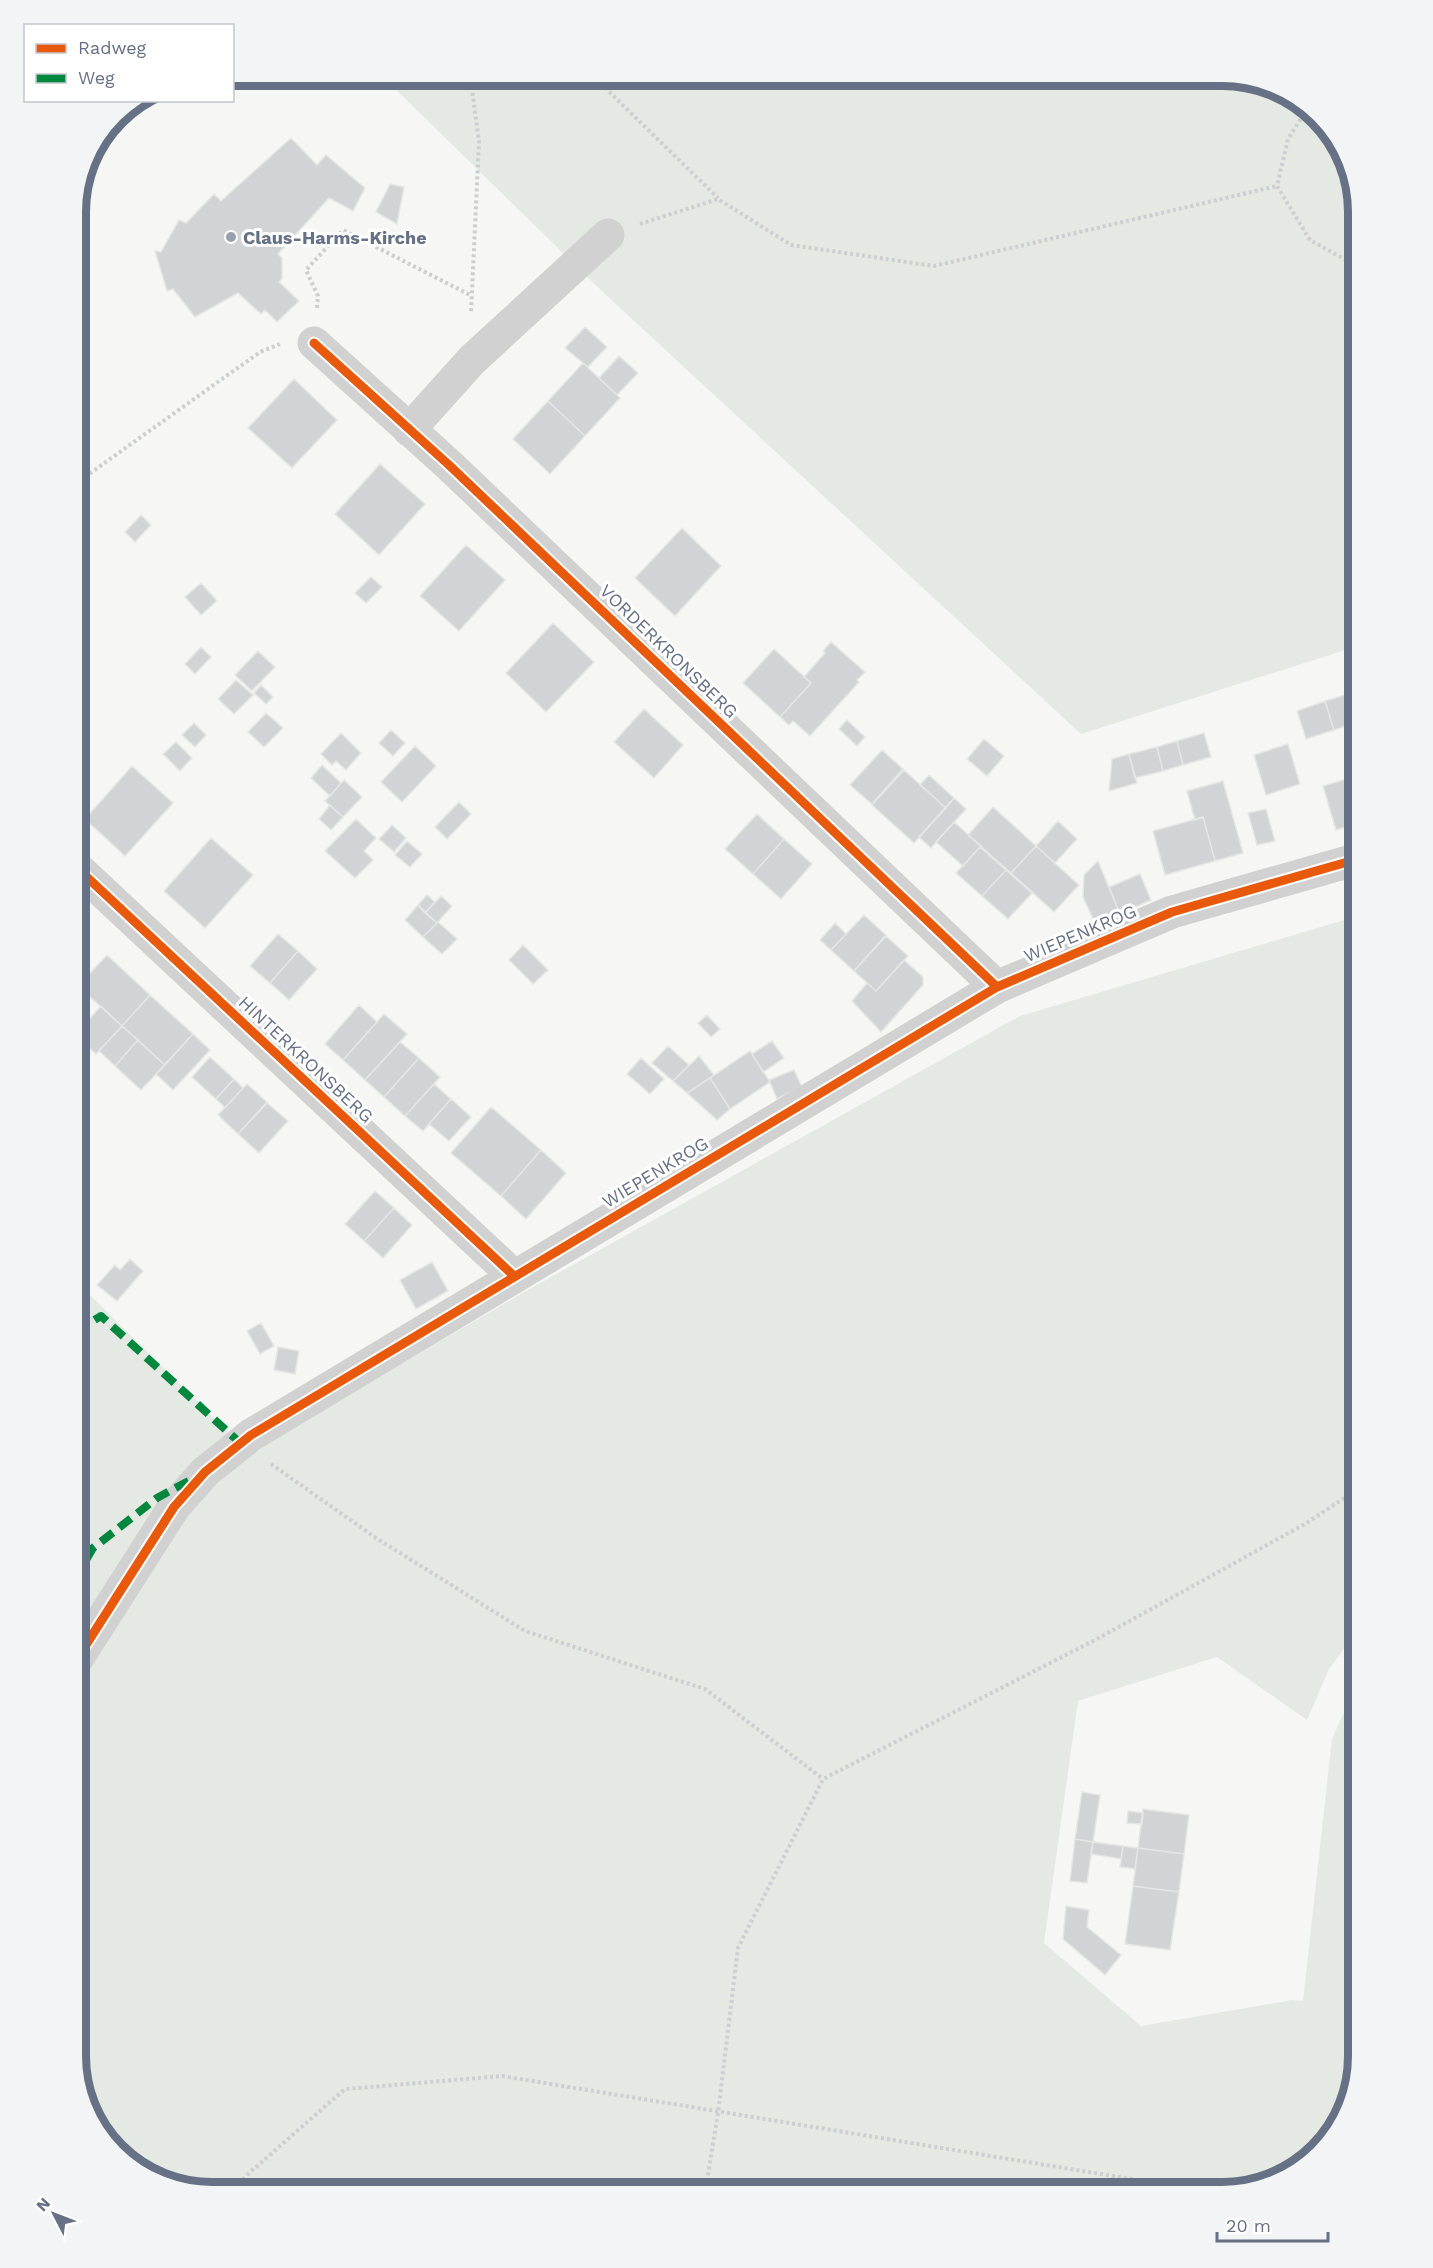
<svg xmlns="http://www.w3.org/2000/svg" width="1433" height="2268" font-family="'Work Sans',sans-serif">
	<rect width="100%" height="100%" fill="#f6f6f5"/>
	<path fill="#e5e9e3" d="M381,75H1231L1298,98L1344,151L1358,212V646L1081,734L606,295Z
		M1358,916V1630L1329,1669L1307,1720L1217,1657L1078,1701L1044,1943L1141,2026L1292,2000L1303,2001L1332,1739L1358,1680V2057L1335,2132L1282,2179L1221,2193H203L136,2170L89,2117L75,2056V1689L197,1497L238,1460L524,1292L1020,1016Z
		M75,1280L230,1434L75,1642Z"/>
	<path fill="#d2d3d4" stroke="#e6e6e5" stroke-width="1.5" d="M291,138L317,165L326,155L365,188L353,211L329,198L278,254L282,258V279L279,282L299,301L277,322L265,310L261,314L238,293L195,317L173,289L167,291L155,251L161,252L179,220L186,223L214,194L221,201Z
		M390,184L404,187L397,224L376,212Z
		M585,327L607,347L588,367L565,348Z
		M619,356L638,373L617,395L599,378Z
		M583,363L620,398L585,436L548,401Z
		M294,379L337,420L292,468L248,428Z
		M548,401L585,436L550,474L513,439Z
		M380,464L425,504L379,555L335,514Z
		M141,515L151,525L135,542L125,532Z
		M682,528L721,566L675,616L635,578Z
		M75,535L83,543L75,551Z
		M466,545L505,580L459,631L420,596Z
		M371,577L382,587L366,603L355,593Z
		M201,583L217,601L201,615L185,597Z
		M553,623L594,662L546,712L506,673Z
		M831,642L865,672L857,680L859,682L810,736L793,721L789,725L780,717L811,683L804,677L825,653L823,651Z
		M201,647L211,657L195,674L185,664Z
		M774,649L811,683L780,717L743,683Z
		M258,651L275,667L252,691L235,675Z
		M236,680L253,695L234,714L218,699Z
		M261,685L273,697L266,704L254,693Z
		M1358,691V714L1355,715L1358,722L1334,730L1325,701Z
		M75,693L89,706L75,722Z
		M1325,701L1334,730L1306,739L1297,711Z
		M644,709L683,745L654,778L614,742Z
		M266,713L283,728L264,747L248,732Z
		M847,720L865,737L857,746L839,729Z
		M194,723L206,735L195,747L182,735Z
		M391,730L405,743L393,756L379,743Z
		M341,733L361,753L346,770L336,761L332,765L321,754Z
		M1204,733L1211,757L1183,765L1177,741Z
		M984,739L1004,756L987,776L967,759Z
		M1177,741L1183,765L1163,771L1157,747Z
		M176,742L192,758L180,771L163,754Z
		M75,743L84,751L75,760Z
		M1288,744L1300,784L1266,795L1254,755Z
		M415,746L436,766L402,802L381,782Z
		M1157,747L1163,771L1135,778L1129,754Z
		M882,750L903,769L872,804L850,785Z
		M1129,754L1137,783L1109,791L1112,759Z
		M322,765L341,783L330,796L311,778Z
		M132,766L173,803L125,856L85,819Z
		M904,770L946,808L914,843L872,805Z
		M929,775L954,798L946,808L920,785Z
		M1358,776V804L1350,778Z
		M1350,778L1358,804V823L1336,830L1323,786Z
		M344,780L362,797L343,817L325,801Z
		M1223,781L1243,853L1215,861L1203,817L1195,820L1187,791Z
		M954,798L966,809L931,848L919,837Z
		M459,802L471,814L447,839L435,827Z
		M330,805L343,817L331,830L319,819Z
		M993,807L1036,846L1011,873L968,835Z
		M1266,809L1275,841L1257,845L1248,813Z
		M757,814L784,839L753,874L725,849Z
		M1203,817L1215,861L1165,875L1153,831Z
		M356,819L376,838L364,851L373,860L355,878L325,851Z
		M1058,821L1077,839L1055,863L1036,846Z
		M954,822L981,846L963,866L936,842Z
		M392,825L406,838L394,852L379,839Z
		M211,838L253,875L205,928L164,891Z
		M784,839L812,864L781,899L753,874Z
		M407,841L422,854L410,867L395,855Z
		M1036,846L1079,885L1054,912L1011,873Z
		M980,847L1006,870L982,896L956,873Z
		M1098,861L1120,914L1096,925L1083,897L1084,875Z
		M1006,870L1032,893L1008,919L982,896Z
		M1140,874L1151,900L1120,914L1109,887Z
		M427,895L435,902L425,913L418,905Z
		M441,896L452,906L437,923L425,913Z
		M418,905L437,923L423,937L405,920Z
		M864,915L886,935L854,971L831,950Z
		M438,922L457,939L442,954L423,937Z
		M835,923L846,934L831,950L820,940Z
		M278,934L298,951L270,983L250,966Z
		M886,936L908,956L876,991L854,971Z
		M523,945L548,970L533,984L509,960Z
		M298,951L317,969L289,1000L270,983Z
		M107,955L150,995L122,1026L78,986Z
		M904,960L923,977V985L881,1032L852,1001L867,983L876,991Z
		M150,995L193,1034L165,1065L122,1026Z
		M359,1005L377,1022L343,1060L325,1044Z
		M101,1006L122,1026L96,1054L75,1035Z
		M384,1014L407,1034L365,1080L343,1060Z
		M707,1015L720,1029L711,1037L698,1023Z
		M122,1026L138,1040L115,1066L99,1051Z
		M193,1034L210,1050L173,1090L156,1074Z
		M138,1040L165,1065L141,1090L115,1066Z
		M772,1041L784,1058L763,1072L752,1054Z
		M400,1042L419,1058L384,1097L365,1080Z
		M668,1046L689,1065L673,1081L652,1063Z
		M750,1051L770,1082L730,1109L710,1078Z
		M699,1056L714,1075L687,1093L673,1081Z
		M210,1057L234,1079L216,1099L192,1077Z
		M419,1058L440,1077L405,1116L384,1097Z
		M641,1058L664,1079L650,1094L627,1074Z
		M794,1070L802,1087L777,1099L769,1080Z
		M710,1078L730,1109L717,1120L687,1093Z
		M234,1079L243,1088L225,1108L216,1099Z
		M247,1084L267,1102L238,1134L218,1115Z
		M434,1084L451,1099L423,1131L405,1116Z
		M451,1099L471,1117L449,1141L429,1124Z
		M267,1103L288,1121L259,1153L238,1134Z
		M491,1107L541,1150L501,1196L451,1153Z
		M541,1150L566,1173L526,1219L501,1196Z
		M375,1191L394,1208L364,1241L345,1224Z
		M394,1208L412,1225L383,1258L364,1241Z
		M130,1259L143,1271L117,1301L97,1285L115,1265L120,1270Z
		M432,1262L448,1291L416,1309L400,1280Z
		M261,1323L274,1346L260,1354L247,1331Z
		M278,1347L299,1351L295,1374L274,1370Z
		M1082,1792L1100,1795L1093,1842L1075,1839Z
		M1143,1809L1189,1815L1184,1854L1138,1848Z
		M1128,1811L1143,1813L1142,1824L1127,1823Z
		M1075,1839L1093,1842L1087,1883L1070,1881Z
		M1093,1842L1123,1846L1121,1859L1091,1854Z
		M1123,1846L1138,1848L1135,1869L1120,1867Z
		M1138,1848L1184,1854L1179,1892L1133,1886Z
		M1133,1886L1179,1892L1170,1950L1125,1944Z
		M1066,1906L1089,1910L1087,1927L1121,1955L1105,1975L1063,1939Z"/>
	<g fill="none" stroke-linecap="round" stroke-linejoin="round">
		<path stroke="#cdcecf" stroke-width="4" stroke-dasharray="3 3" stroke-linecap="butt" d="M470,75L479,141L471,313
			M592,75L718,198
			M1307,109L1288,139L1277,186L1310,240L1351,263H1358
			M640,224L718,199L791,245L934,266L1277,186
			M317,308L318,296L306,270L343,230L470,295
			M75,484L260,352L280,344
			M271,1464L376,1538L525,1631L705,1689L823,1779
			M231,2193L247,2175L345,2089L502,2076L1217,2193
			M705,2193L718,2113L738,1948L823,1779L1097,1639L1305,1524L1358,1489"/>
		<path stroke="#d1d1d2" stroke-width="33" d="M314,343L449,465L997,987
			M409,430L472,360L608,235
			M75,866L514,1276
			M75,1662L174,1507L205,1472L251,1435L997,987L1172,912L1358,859"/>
		<path stroke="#00873e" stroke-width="8" stroke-dasharray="15 8" stroke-linecap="butt" d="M75,1332L101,1316L239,1442
			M75,1579L93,1548L157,1498L194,1478"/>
		<defs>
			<path id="cycleway" d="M314,343L449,465L997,987
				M75,866L514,1276
				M75,1662L174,1507L205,1472L251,1435L997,987L1172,912L1358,859"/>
		</defs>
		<use href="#cycleway" stroke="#fff" stroke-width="13"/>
		<use href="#cycleway" stroke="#e8590c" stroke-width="9"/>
	</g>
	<circle fill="#98a0ad" stroke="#fff" stroke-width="2" cx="231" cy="237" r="6"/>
	<g text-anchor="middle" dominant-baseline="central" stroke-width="6" stroke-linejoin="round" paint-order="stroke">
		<g font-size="18" font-weight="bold" fill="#667186" stroke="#fff" text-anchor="start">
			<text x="243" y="237">Claus-Harms-Kirche</text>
		</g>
		<g font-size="18" fill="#667186" stroke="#fff">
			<text transform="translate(669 651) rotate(44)">VORDERKRONSBERG</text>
			<text transform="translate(1080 933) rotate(-23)">WIEPENKROG</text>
			<text transform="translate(306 1059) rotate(43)">HINTERKRONSBERG</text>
			<text transform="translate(655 1172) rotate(-31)">WIEPENKROG</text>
		</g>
	</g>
	<path d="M0 0H1433V2268H0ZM212 86H1222A126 126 0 0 1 1348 212V2056A126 126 0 0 1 1222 2182H212A126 126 0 0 1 86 2056V212A126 126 0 0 1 212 86Z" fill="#f3f4f5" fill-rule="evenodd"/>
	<path fill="none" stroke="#667186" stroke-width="8" d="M212 86H1222A126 126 0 0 1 1348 212V2056A126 126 0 0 1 1222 2182H212A126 126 0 0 1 86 2056V212A126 126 0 0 1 212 86Z"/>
	<rect x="24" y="24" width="210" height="78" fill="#ffffff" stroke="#c2c6cf" stroke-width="1.5"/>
	<rect x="36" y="44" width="30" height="9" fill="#e8590c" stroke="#c2c6cf" stroke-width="1.5"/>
	<text x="78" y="54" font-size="18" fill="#667186">Radweg</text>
	<rect x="36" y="74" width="30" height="9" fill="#00873e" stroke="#c2c6cf" stroke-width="1.5"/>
	<text x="78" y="84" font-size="18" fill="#667186">Weg</text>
	<g transform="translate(54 2214) rotate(312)" stroke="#ffffff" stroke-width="4.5" paint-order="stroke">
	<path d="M0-4.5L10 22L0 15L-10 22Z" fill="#667186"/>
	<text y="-9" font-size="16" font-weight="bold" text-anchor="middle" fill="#667186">N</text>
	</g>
	<path d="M1217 2232v9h111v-9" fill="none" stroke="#667186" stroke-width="3"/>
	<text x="1226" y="2232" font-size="18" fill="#667186" stroke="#ffffff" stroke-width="4.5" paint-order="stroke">20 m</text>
</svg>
